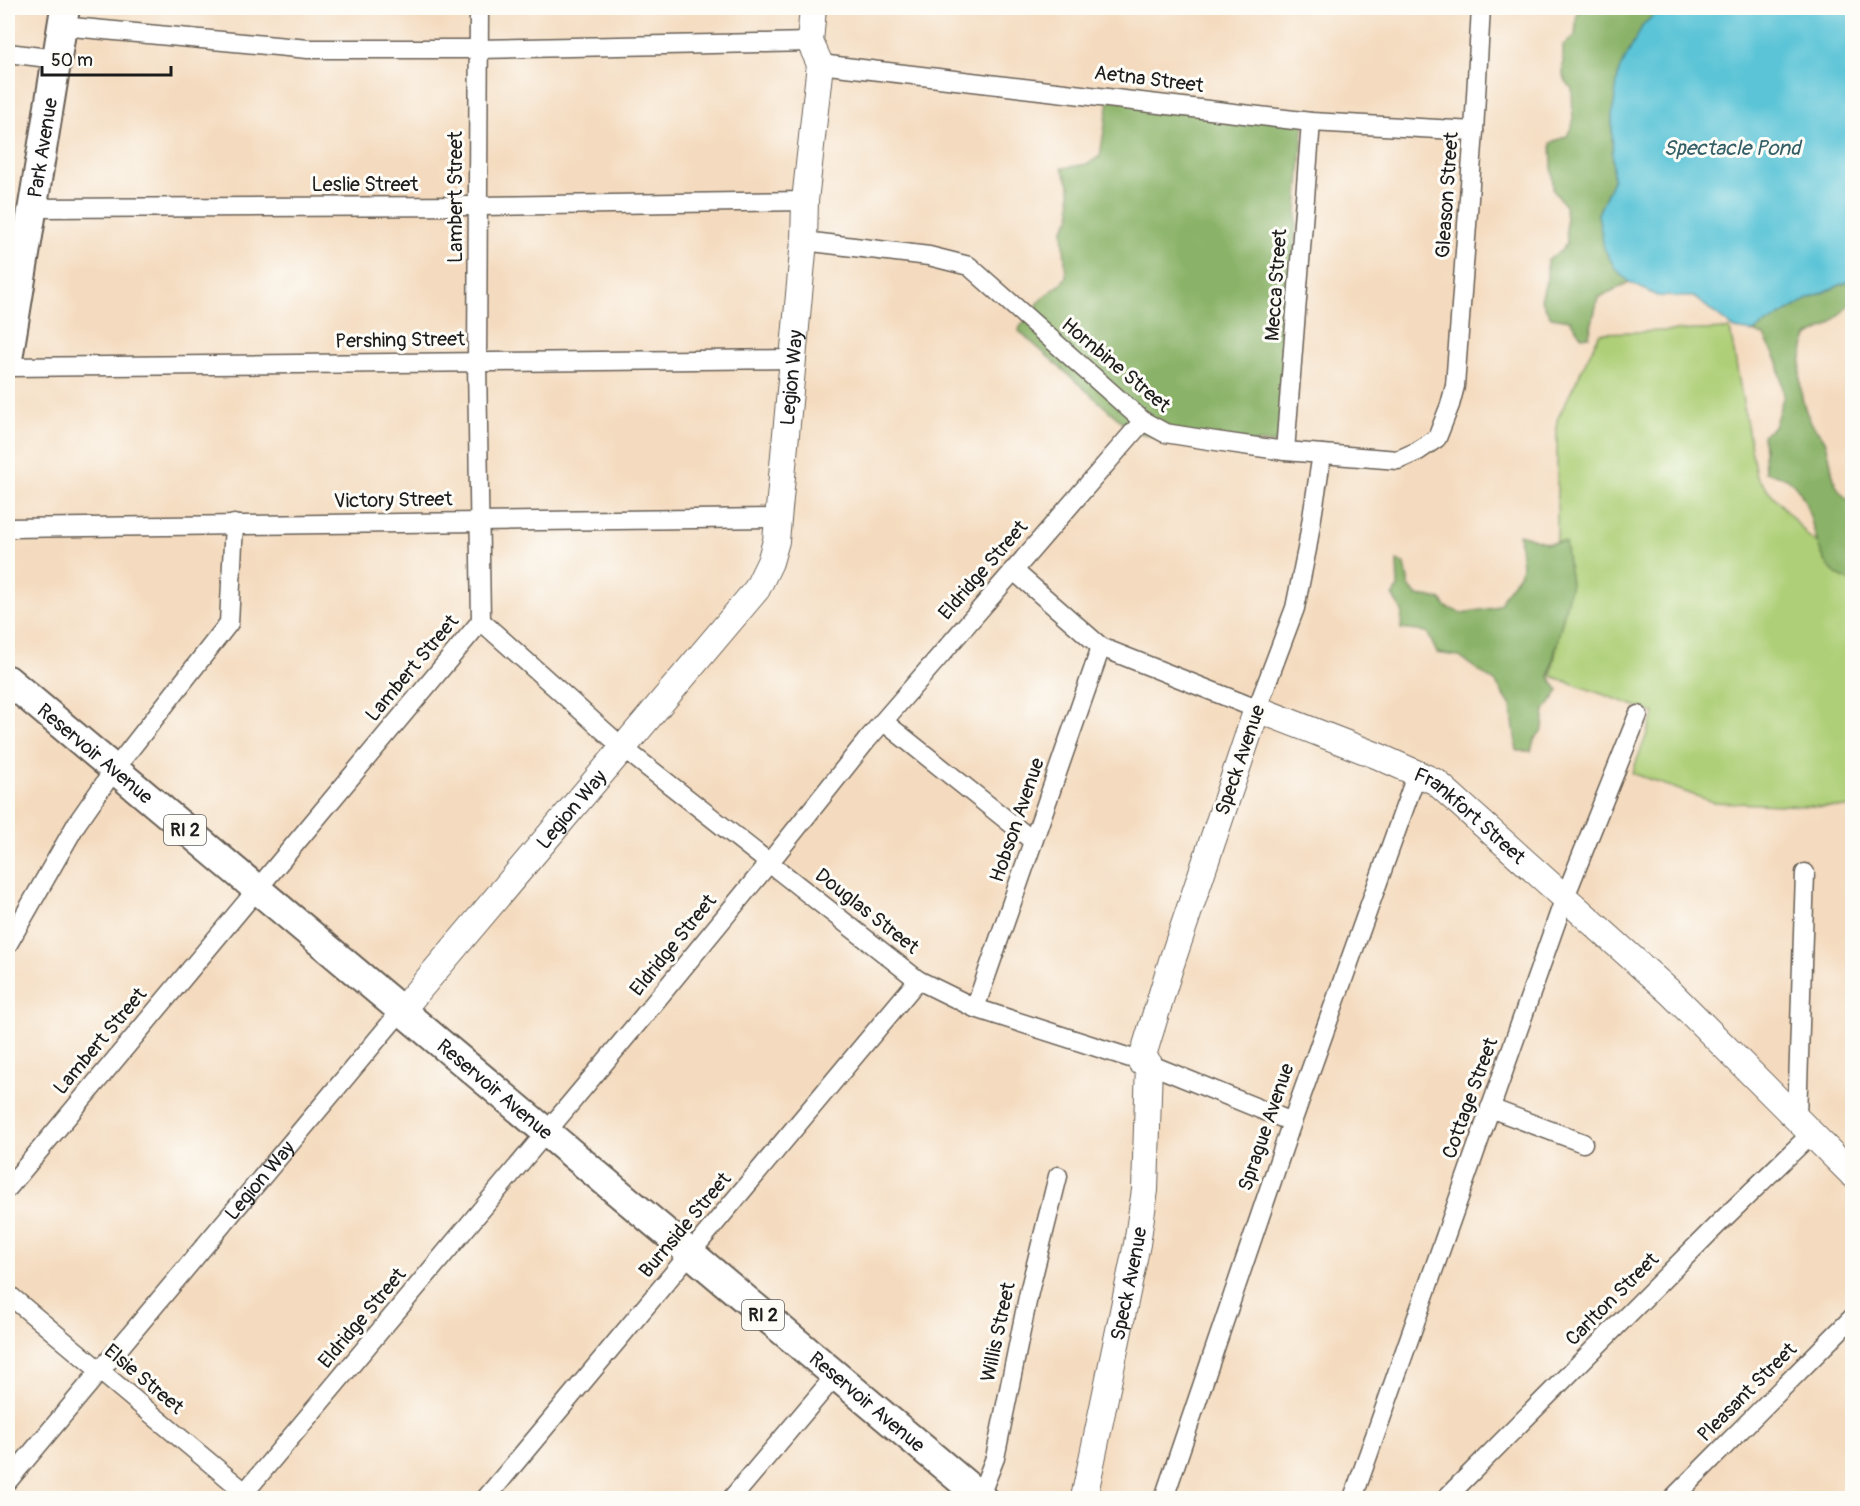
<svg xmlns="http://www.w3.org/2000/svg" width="1860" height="1506" font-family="Pangolin,sans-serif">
	<rect width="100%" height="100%" fill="#fdfcf7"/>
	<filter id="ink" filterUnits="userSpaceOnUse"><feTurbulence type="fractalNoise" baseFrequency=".0167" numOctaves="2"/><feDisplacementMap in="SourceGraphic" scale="12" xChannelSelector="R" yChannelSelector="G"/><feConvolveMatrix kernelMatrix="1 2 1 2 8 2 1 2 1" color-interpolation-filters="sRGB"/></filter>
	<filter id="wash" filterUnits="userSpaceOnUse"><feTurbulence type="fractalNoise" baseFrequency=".008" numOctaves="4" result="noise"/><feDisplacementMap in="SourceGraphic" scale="24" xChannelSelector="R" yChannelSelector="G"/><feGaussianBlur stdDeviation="1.35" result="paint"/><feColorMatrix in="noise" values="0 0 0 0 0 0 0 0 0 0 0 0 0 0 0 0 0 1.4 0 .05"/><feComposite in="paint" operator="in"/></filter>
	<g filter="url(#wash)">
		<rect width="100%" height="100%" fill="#f4dbbf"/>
		<path fill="#aecf77" stroke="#65764a" stroke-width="1.5" d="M1730,329L1756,476L1810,538L1852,564V808L1713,802L1632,773L1655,713L1551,676L1557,645V420L1600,333Z"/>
		<path fill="#8ab268" stroke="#536742" stroke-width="1.5" d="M1591,8H1676L1655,14L1612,116L1613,180L1598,214L1615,268L1629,282L1598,298L1589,336L1582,337L1570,320L1551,317L1541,300L1547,278V260L1561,251L1567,243L1565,205L1553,190L1551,143L1567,136L1573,124L1572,89L1563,77V45L1575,36L1577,12Z
			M1109,100L1304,119L1280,443L1170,441L1132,431L1019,331L1020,327L1043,297L1061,284L1066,277L1063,230L1071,216L1070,186L1062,168L1088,164L1100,156Z
			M1852,280V303L1828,326L1807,337C1798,366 1796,395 1811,422C1815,429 1822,434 1825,441C1834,462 1828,489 1852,502V581C1806,571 1821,502 1788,479C1782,475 1772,474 1765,472L1763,435L1774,427L1784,395L1778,362L1764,336L1753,332L1810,298Z
			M1519,534L1547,543L1565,542L1571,584L1549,677L1559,691L1545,710L1543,729L1534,740L1531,751H1517L1511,706L1496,683L1458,656L1437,653L1427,632L1401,629L1402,611L1393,597L1398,587L1397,561L1405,564L1409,586L1417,596L1441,599L1446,607L1462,613L1493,608L1501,603L1504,595L1520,573L1522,566Z"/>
		<path fill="#5bc4d7" stroke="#3c707a" stroke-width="1.5" d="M1676,8H1852V280L1810,298L1753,332L1735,329L1694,297L1657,296L1629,282L1615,268L1604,248L1598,214L1613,180L1612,116L1619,71L1643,25L1655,14Z"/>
	</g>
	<g filter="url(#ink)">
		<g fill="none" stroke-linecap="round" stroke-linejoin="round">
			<defs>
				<g id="street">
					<path d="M61,26L308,49H478L810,42"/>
					<path d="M8,53L56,59"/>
					<path d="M820,64L1311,122L1474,131"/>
					<path d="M32,208L477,206L805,201"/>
					<path d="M804,241L929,256L969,266L1143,421L1165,433L1209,440L1285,451L1398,460L1418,451L1437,438L1450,405L1455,386L1474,131L1481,8"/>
					<path d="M8,367L792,359"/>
					<path d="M1285,451L1311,122"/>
					<path d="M8,528L778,518"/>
					<path d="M1013,570L1101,647L1257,709L1295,608L1307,549L1322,454"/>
					<path d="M481,621L622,747L918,980L975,1008L1149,1064L1292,1122"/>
					<path d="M884,722L1033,841"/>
					<path d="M8,944L77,823L114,770L229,623L234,524"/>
					<path d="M975,1008L1101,647"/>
					<path d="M1490,1108L1583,1143"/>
					<path d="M1797,1117L1805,873"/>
					<path d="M8,1188L481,621L477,362L479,8"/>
					<path d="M8,1294L252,1498"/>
					<path id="s1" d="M8,1481L401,1011"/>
					<path d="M240,1498L641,1019L769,863L867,740L1143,421"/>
					<path d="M486,1498L918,980"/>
					<path d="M732,1498L835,1376"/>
					<path d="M979,1498L995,1458L1029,1292L1058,1176"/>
					<path d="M1164,1498L1292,1122L1417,773"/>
					<path d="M1353,1498L1565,897L1638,715"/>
					<path d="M1446,1498L1716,1226L1812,1133"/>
					<path d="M1673,1498L1852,1318"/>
				</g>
				<g id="secondary">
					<path id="s2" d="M401,1011L757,589L770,562L776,541L804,241L805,201L820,64L810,42L813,8"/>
					<path id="s3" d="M1141,1062L1171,964L1257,709L1378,756L1436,782L1671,993L1852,1174"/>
					<path id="s4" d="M1084,1498L1137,1244L1145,1190L1149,1064"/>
				</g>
				<g id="primary">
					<path id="s5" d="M8,359L65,8"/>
					<path id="s6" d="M8,680L982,1498"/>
				</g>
			</defs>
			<use href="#street" stroke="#685f55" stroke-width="21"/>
			<use href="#secondary" stroke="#685f55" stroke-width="28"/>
			<use href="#primary" stroke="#685f55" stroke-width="32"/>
			<use href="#street" stroke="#fff" stroke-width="18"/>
			<use href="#secondary" stroke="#fff" stroke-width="26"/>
			<use href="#primary" stroke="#fff" stroke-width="28"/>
		</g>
	</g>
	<g text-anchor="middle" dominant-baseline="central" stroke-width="6" stroke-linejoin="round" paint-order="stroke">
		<g fill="#fdfcf7" stroke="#605f5e" stroke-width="1.5">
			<rect x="164" y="815" width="42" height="30" rx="4.5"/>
			<rect x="742" y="1300" width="42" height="30" rx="4.5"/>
		</g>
		<g font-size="18" font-weight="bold" fill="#1c1c1c">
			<text x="185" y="830">RI 2</text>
			<text x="763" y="1315">RI 2</text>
		</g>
		<g font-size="20" fill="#1c1c1c" stroke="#fdfcf7">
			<text transform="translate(1149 79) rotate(7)">Aetna Street</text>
			<text stroke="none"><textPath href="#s5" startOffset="214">Park Avenue</textPath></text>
			<text x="365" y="184">Leslie Street</text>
			<text transform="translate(1447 195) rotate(-86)">Gleason Street</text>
			<text transform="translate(455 197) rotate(-90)">Lambert Street</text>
			<text transform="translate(1276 285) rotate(-86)">Mecca Street</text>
			<text transform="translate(400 340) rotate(-1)">Pershing Street</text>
			<text transform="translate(1116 365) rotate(40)">Hornbine Street</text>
			<text stroke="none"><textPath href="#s2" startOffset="768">Legion Way</textPath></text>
			<text transform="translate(393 500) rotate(-1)">Victory Street</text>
			<text transform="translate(983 570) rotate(-49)">Eldridge Street</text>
			<text transform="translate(412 668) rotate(-50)">Lambert Street</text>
			<text stroke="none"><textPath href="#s6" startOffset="114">Reservoir Avenue</textPath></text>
			<text transform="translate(1240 760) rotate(-71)">Speck Avenue</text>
			<text stroke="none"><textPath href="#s2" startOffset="264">Legion Way</textPath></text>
			<text stroke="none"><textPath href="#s3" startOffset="612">Frankfort Street</textPath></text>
			<text transform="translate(1017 820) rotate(-71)">Hobson Avenue</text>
			<text transform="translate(867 911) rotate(38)">Douglas Street</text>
			<text transform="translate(673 945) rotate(-51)">Eldridge Street</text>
			<text transform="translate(100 1041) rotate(-50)">Lambert Street</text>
			<text stroke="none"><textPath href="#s6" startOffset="636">Reservoir Avenue</textPath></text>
			<text transform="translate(1470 1098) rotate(-70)">Cottage Street</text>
			<text transform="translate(1266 1127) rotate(-71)">Sprague Avenue</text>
			<text stroke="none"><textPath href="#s1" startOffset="392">Legion Way</textPath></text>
			<text transform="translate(685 1225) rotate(-50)">Burnside Street</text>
			<text stroke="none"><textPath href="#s4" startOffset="219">Speck Avenue</textPath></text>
			<text transform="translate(1612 1299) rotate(-45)">Carlton Street</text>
			<text transform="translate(362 1318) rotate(-50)">Eldridge Street</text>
			<text transform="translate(998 1332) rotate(-78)">Willis Street</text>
			<text transform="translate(144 1379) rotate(40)">Elsie Street</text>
			<text transform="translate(1747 1392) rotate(-45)">Pleasant Street</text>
			<text stroke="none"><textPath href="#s6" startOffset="1122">Reservoir Avenue</textPath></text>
		</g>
		<g font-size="21" font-style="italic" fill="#355f67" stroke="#fdfcf7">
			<text x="1732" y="148">Spectacle Pond</text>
		</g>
	</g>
	<rect width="1860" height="1506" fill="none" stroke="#fdfcf7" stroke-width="30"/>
	<path d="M42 66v9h129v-9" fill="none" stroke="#1c1c1c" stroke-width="3"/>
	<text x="51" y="66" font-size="18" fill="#1c1c1c" stroke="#fdfcf7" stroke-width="4.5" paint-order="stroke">50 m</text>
</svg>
